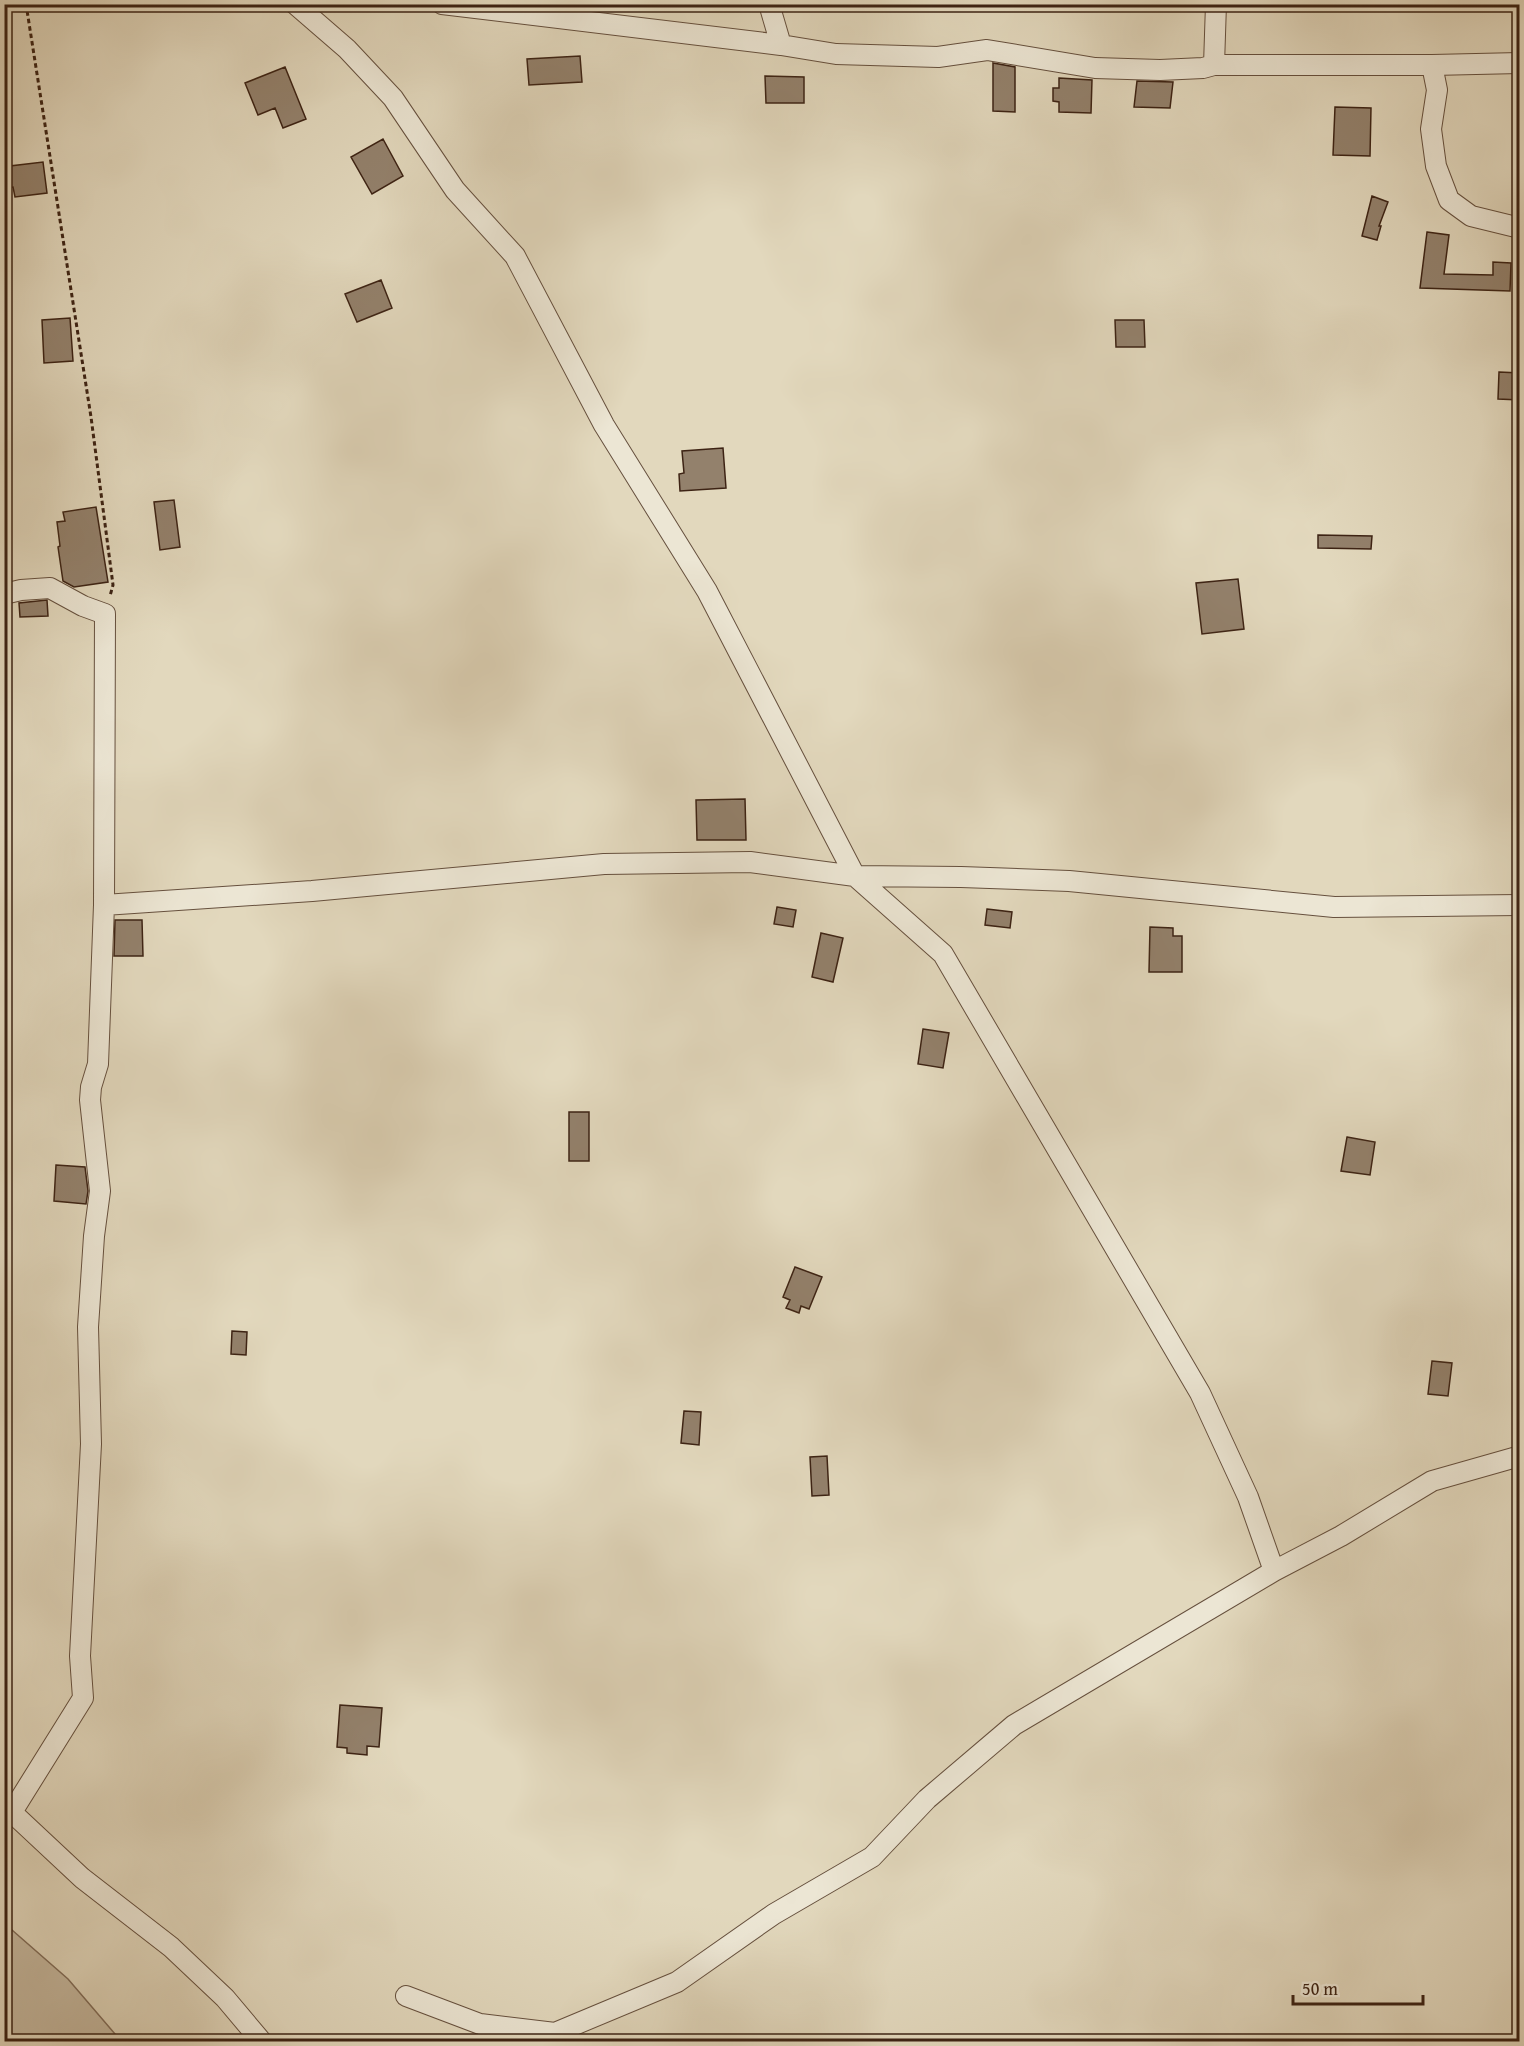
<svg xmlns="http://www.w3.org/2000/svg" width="1524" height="2046" font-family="'Gentium Book Plus',serif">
	<rect width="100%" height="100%" fill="#e2d8bd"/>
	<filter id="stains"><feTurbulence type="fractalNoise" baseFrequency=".00333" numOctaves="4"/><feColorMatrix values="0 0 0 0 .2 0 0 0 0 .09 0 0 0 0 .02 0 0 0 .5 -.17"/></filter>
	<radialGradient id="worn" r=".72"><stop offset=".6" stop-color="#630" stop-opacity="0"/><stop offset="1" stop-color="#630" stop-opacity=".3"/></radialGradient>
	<path fill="#c6b9a0" stroke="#826e5a" stroke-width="1.5" d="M4,1923L68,1979L121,2041H5Z"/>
	<path fill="#93816c" stroke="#3d2314" stroke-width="1.5" d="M580,56L582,82L529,85L527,59Z
		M993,63L1015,67V112L993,111Z
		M285,67L306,119L283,128L275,108L258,115L245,83Z
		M765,76L804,77V103H766Z
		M1059,78L1092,80L1091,113L1059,112V102L1053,101V88H1059Z
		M1137,81L1173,82L1170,108L1134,107Z
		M1335,107L1371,108L1370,156L1333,155Z
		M383,139L403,176L372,194L351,157Z
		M43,162L47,193L15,197L13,187L7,188L5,174H11L10,166Z
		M1372,196L1388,202L1379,226H1381L1377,240L1362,236Z
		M1427,232L1449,235L1444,274L1493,275V262L1511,263L1510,291L1420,288Z
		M381,280L392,308L357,322L345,294Z
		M70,318L73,361L44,363L42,320Z
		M1115,320H1144L1145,347H1116Z
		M1499,372L1520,373V400L1498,399Z
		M723,448L726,488L680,491L679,474L684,473L682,451Z
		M174,500L180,547L160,550L154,502Z
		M96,507L108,582L74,587L63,581L58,547L60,546L57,522L65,521L63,512Z
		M1318,535L1372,536L1371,549L1318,548Z
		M1238,579L1244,629L1202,634L1196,583Z
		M47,600L48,616L20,617L19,603Z
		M745,799L746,840H697L696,800Z
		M777,907L796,910L793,927L774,924Z
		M987,909L1012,912L1010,928L985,925Z
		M115,920H142L143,956H114Z
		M1150,927L1173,928V936H1182V972H1149Z
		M821,933L843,938L833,982L812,977Z
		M923,1029L949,1033L943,1068L918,1064Z
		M569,1112H589V1161H569Z
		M1347,1137L1375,1142L1370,1175L1341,1171Z
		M56,1165L85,1167L88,1191L86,1204L54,1201Z
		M795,1267L822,1277L809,1309L801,1306L799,1313L786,1308L790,1300L783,1297Z
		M232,1331L247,1332L246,1355L231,1354Z
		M1432,1361L1452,1363L1448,1396L1428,1394Z
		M684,1411L701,1412L699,1445L681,1443Z
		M827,1456L829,1495L812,1496L810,1457Z
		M340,1705L382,1708L379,1747L367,1746V1755L347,1753V1748L337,1747Z"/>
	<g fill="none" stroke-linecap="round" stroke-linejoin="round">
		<defs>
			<path id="minor" d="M295,4L347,49L393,98L455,190L515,256L604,425L707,591L855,876L943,954L1200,1393L1248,1497L1274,1571L1341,1536L1432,1481L1520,1456
				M442,4L781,45L836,54L938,57L987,50L1095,68L1160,70L1203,68L1214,65H1432L1520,63
				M769,4L781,45
				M1214,65L1216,4
				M1432,65L1437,90L1431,129L1436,166L1449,200L1471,216L1520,228
				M4,594L21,590L50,588L83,606L105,614L104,905L98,1064L91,1087L90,1100L100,1191L94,1236L88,1327L91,1444L80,1656L83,1698L12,1812
				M104,905L312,891L604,864L750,862L855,876L961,877L1069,881L1334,907L1520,905
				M4,1805L82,1878L171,1947L225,1998L262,2042
				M406,1996L480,2024L555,2033L677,1982L774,1914L872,1857L927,1799L1014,1725L1274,1571"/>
		</defs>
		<use href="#minor" stroke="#66503e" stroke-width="22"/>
		<path stroke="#3d2314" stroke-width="3" stroke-dasharray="4.5 3" stroke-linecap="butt" d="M26,4L91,417L113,585L110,596"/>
		<use href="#minor" stroke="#ece6d4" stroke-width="20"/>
	</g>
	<rect width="1524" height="2046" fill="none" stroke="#e2d8bd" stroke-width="24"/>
	<rect x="6" y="6" width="1512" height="2034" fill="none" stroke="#3d2314" stroke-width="3"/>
	<rect x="12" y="12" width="1500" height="2022" fill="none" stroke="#3d2314" stroke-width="1.5"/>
	<path d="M1293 1995v9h130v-9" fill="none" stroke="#3d2314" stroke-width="3"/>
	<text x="1302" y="1995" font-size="18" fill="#3d2314" stroke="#ece6d4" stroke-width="4.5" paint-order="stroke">50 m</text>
	<rect width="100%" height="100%" filter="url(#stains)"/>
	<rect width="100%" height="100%" fill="url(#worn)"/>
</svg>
